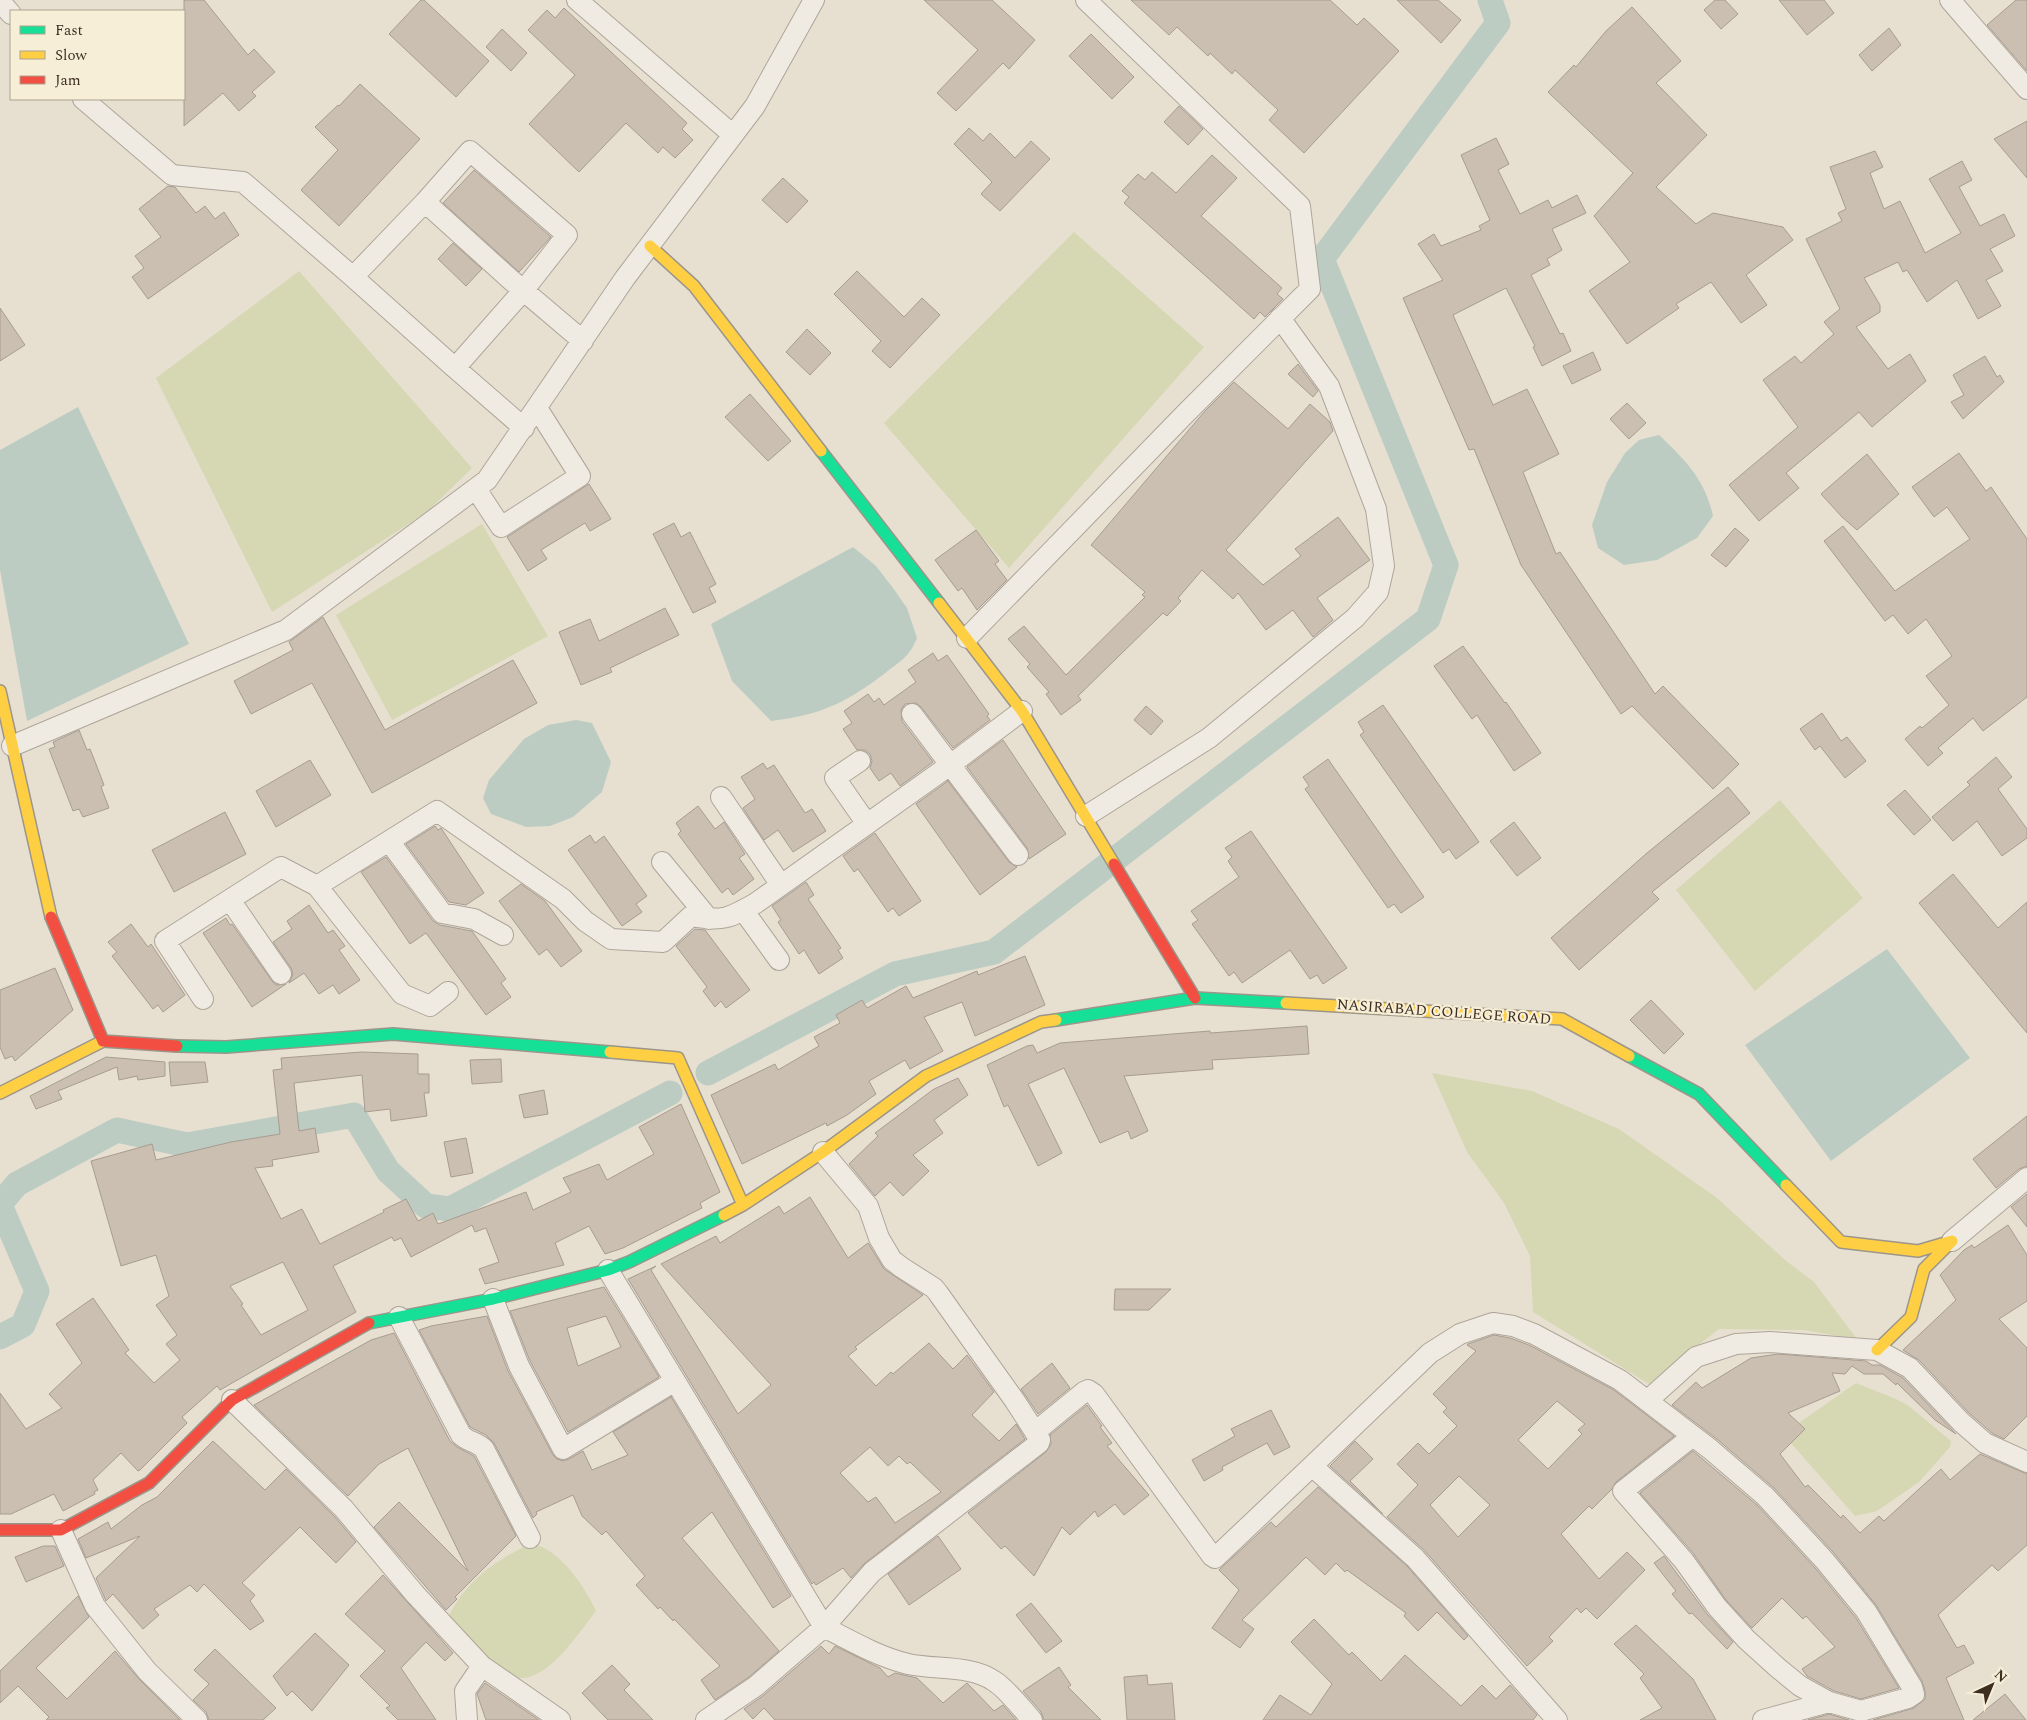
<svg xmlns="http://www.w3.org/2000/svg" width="2027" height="1720" font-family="Spectral,serif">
	<rect width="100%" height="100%" fill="#e7e0d1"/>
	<path fill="#d6d7b3" d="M1074,232L1204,347L1009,568L884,423Z
		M299,271L472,468L427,512L272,612L156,378Z
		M482,524L548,636L392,720L336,615Z
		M1780,800L1863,898L1755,991L1676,890Z
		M1432,1073L1532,1091L1619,1129L1717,1198L1785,1260L1814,1282L1857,1339L1803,1330L1719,1329L1649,1384L1533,1312L1530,1256L1504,1203L1467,1152Z
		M1856,1383L1896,1399L1909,1406L1951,1441L1950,1447L1919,1482L1877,1511L1855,1516L1783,1434Z
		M530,1544C558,1546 585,1587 596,1611C580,1631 549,1680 520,1678C509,1677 496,1665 488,1658C471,1643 461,1635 449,1616C465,1582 497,1559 530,1544Z"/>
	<path fill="#bcccc2" d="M78,407L189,644L27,721L0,570V450Z
		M1659,435C1685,460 1705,479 1713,516L1697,538L1657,560L1624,565L1598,548L1592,525L1607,482L1625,453L1639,440Z
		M853,547L876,566L893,588L907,608L917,638C908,659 901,660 884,674C844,704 820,715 771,721L732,681L711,624Z
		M576,720L592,723L611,762L602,792L573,817L550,826L526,827L491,814L483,798L489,780L524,739L548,725Z
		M1887,949L1970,1058L1831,1161L1745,1045Z"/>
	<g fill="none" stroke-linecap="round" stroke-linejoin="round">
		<path stroke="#bcccc2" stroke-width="25" d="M708,1073L895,974L994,952L1428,619L1446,565L1322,259L1498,23L1490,0
			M0,1204L17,1184L117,1130L187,1145L354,1115L388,1171L426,1206L450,1209L670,1093
			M0,1205L37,1291L23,1325L0,1337"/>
	</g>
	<path fill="#cbbfb2" stroke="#a89c90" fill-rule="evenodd" d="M184,0H204L248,55L254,49L275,72L252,92L256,96L239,111L223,93L184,126Z
		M421,0H424L489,61L456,97L389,34Z
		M924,0H992L1035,40L1009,69L1003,63L956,111L937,93L978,50Z
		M1131,0H1330L1357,25L1364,18L1399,51L1304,153L1269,120L1278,110L1235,70L1232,74L1210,53L1208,56L1177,27L1169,35Z
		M1397,0H1438L1461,20L1441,43Z
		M1715,0H1725L1738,14L1721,29L1704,10Z
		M1779,0H1824L1834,13L1807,35Z
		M2016,0H2027V71L1987,25Z
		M1632,7L1681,61L1656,83L1707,135L1656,187L1696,224L1713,213L1783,227L1793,240L1746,275L1767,305L1741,323L1711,282L1676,304L1679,308L1627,344L1589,291L1630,262L1594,216L1633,173L1548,92L1574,65L1576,67L1606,31Z
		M564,8L687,123L682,129L693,140L675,158L663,147L658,153L626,123L579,172L529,124L575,75L528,30L547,10L555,18Z
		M1889,28L1901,45L1872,71L1859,55Z
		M502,29L527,53L511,71L486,47Z
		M1091,34L1134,77L1112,99L1069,56Z
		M360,84L420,139L339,226L301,190L338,150L315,127L338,105L339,106Z
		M1179,106L1203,129L1188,145L1164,122Z
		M2027,121V178L1994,139Z
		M969,128L983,141L990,133L1015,158L1031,141L1050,159L1000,211L981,194L992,182L954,144Z
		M1496,138L1509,164L1498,170L1520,214L1548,200L1552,208L1577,195L1586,213L1552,229L1562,250L1547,259L1550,265L1531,275L1560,334L1563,333L1571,351L1542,366L1533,347L1535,346L1506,288L1453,315L1493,405L1527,389L1559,454L1523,472L1556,554L1560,552L1655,694L1663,686L1739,764L1713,789L1632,706L1621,714L1521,565L1474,449L1469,450L1403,298L1443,280L1418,244L1434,234L1441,246L1481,230L1479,226L1490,220L1461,155Z
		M1875,151L1883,167L1870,173L1884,209L1900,201L1925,253L1961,233L1929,179L1962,161L1972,180L1959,187L1980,226L2004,214L2015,236L1990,249L2003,271L1986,280L2001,306L1978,319L1957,280L1927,302L1907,270L1903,272L1898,262L1864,278L1880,305V312L1856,327L1888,369L1910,354L1926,381L1872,427L1859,412L1786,473L1799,488L1759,521L1729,485L1798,427L1763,380L1795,356L1801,363L1834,334L1824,322L1840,309L1806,239L1842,221L1838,213L1846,209L1830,167Z
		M1212,155L1237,178L1201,216L1282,288L1277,294L1283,299L1265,317L1260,312L1254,319L1124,203L1129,197L1122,191L1138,174L1145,180L1152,172L1176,193Z
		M474,170L551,237L519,272L443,203Z
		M783,178L808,201L787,223L762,200Z
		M168,186L175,187L196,213L205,206L215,219L224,212L239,235L148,299L132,277L144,268L135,256L161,237L139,209Z
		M453,243L482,269L466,286L438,259Z
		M857,271L904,317L922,298L940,315L890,368L872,351L881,341L834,294Z
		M0,308L25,345L0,361Z
		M807,329L831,353L810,375L786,352Z
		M1593,352L1601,370L1572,384L1563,366Z
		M1985,356L1997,377L2000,375L2004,382L1963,419L1951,402L1964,395L1953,375Z
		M1298,364L1318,391L1313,397L1288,374Z
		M1234,382L1288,429L1310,404L1330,422L1333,431L1226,550L1263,585L1301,556L1295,549L1338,517L1370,560L1317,598L1333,620L1313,637L1293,610L1266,630L1238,593L1233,599L1202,570L1178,598L1181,601L1167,616L1163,613L1078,696L1081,700L1061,715L1046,694L1049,692L1027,667L1030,664L1008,639L1024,626L1066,675L1145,597L1142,595L1145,592L1091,545L1205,411Z
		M750,394L791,441L768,461L725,417Z
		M1627,403L1646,423L1629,439L1610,419Z
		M1959,453L1986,491L1991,487L2027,539V697L1983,731L1973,718L1938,748L1943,753L1928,766L1905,739L1920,726L1922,728L1949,705L1926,676L1952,656L1926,619L1908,634L1893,615L1885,621L1824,541L1843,526L1895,591L1970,539L1947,507L1934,517L1912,487Z
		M1867,454L1899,494L1857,530L1842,517L1821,494Z
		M589,484L611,519L590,531L585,523L541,550L547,559L528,571L507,537Z
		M674,523L681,537L690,532L716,584L709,588L716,602L693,613L653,534Z
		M1735,528L1749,540L1726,567L1711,555Z
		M976,530L999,561L995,564L1007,580L977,610L962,588L958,591L935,560Z
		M665,608L679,635L610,668L612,672L581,685L559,632L590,619L599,641Z
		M323,617L385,730L513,660L537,703L372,793L312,683L251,714L234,681L293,650L289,642Z
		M1463,646L1505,703L1506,702L1541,753L1514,771L1477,715L1472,719L1434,666Z
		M933,653L938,661L947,655L989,714L987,716L990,720L953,748L921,707L916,703L905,704L901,710L902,721L933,762L900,786L891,773L879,781L870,768L872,761L870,754L865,750H857L843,729L852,723L844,711L868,694L874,702L879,698L884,705L916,682L908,670Z
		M1383,705L1479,842L1456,859L1449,849L1443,853L1360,735L1364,732L1358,722Z
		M1146,706L1163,721L1151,735L1134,720Z
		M1822,713L1841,741L1847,737L1866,761L1845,778L1820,746L1815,750L1800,729Z
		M79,730L87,750L90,749L94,759L104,785L101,787L109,808L83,817L79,809L73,811L49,749L55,747L53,742Z
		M1003,740L1066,834L1029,859L1027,848L967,767Z
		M1996,757L2012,777L1998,789L2027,829V838L2002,856L1977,821L1953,841L1932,817L1970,785L1967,782Z
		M1328,759L1424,897L1401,913L1394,904L1388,908L1305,789L1309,786L1303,777Z
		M310,760L331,795L276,827L256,791Z
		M763,763L767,769L774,765L805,813L812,809L826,831L793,852L778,830L764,840L743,808L755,799L741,777Z
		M948,781L1009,862L1017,867L980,895L916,804Z
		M1728,787L1750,813L1652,892L1659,899L1579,970L1551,938L1647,853Z
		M1905,790L1931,820L1914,835L1887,805Z
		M698,806L715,829L724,822L745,854L739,858L754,879L733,895L728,888L722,893L678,834L681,831L676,823Z
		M225,812L246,854L174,892L152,850Z
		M1514,822L1541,858L1517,876L1490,841Z
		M435,826L438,830L441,828L484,893L466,905L449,902L406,844Z
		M1251,831L1347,968L1323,984L1317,975L1310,979L1290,950L1242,983L1234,972L1229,976L1192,924L1198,920L1191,911L1239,877L1228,861L1232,857L1225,848Z
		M875,833L921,901L899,916L893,908L888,912L858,869L854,872L843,856Z
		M590,835L595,843L604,836L647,896L636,904L642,912L622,926L568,850Z
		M386,857L433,921L440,925L472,931L506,979L501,983L511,997L486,1015L426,933L410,944L361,872Z
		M1953,874L1998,928L2027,902V1033L1919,903Z
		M806,882L814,895L808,899L841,948L838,950L843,958L819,974L804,950L799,954L778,922L781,920L772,906Z
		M521,884L545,901L582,951L561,967L547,949L539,955L499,901Z
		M309,905L328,933L333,930L345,946L339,950L360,980L339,994L333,985L319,994L304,973L289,983L293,974L291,968L273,942L292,929L287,921Z
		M226,918L230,925L232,924L272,981L276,985L286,984L252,1007L203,933Z
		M131,924L148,947L151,944L185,995L163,1012L158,1005L153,1009L112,956L117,952L108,942Z
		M695,929L705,930L750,990L726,1008L721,1001L715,1007L703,991L707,987L676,946Z
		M1025,956L1045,1005L975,1036L962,1002L924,1017L943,1051L910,1069L905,1060L869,1081L876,1094L847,1115L827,1126L826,1123L742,1164L711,1095L775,1064L778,1070L819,1046L814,1037L840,1023L836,1015L862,1000L867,1008L906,986L913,998L977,971L978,975Z
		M55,968L73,1010L15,1061L12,1056L5,1059L0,1047V990Z
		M1651,1000L1684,1034L1664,1054L1630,1020Z
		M1307,1026L1309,1054L1212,1060L1213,1069L1124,1076L1148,1131L1131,1139L1128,1131L1100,1143L1064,1068L1028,1084L1062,1153L1038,1166L1008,1105L1004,1107L987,1065L1027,1046L1033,1045L1037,1053L1060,1043L1210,1031V1033Z
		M362,1052L418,1054V1074H429V1093H424L427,1116L391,1121L390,1109L365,1112L362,1075L294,1083L299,1131L315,1128L319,1152L272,1160L273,1166L255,1168L281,1219L302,1209L320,1244L384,1212L383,1210L406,1199L418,1221L433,1213L438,1224L526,1192L533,1210L571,1192L563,1178L599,1164L607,1180L654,1154L639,1127L681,1104L720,1192L700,1203L702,1208L623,1248L605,1254L589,1226L555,1243L564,1265L485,1284L479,1269L499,1262L486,1228L475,1232L472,1225L411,1257L401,1238L394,1241L392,1237L333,1266L356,1312L220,1390L217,1386L182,1417L187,1423L140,1470L138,1471L121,1453L93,1480L98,1490L94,1492L95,1494L63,1511L54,1494L11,1514H0V1393L26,1429L62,1408L49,1394L82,1363L56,1324L93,1298L129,1350L125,1353L154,1383L180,1360L166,1344L177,1335L156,1305L169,1296L156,1255L121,1266L91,1161L152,1144L156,1160L231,1142L280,1134L273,1070L282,1069L281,1058ZM283,1262L308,1310L261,1335L241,1305L243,1304L230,1286Z
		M106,1057L165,1062V1076L138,1080L137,1076L119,1080L117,1067L58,1091L62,1099L36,1109L30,1096Z
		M501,1059L502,1082L472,1084L470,1060Z
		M169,1062H205L208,1082L171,1086Z
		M958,1078L968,1095L934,1120L943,1133L913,1155L929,1171L903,1196L890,1182L875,1196L849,1164L878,1136L875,1133L934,1089Z
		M544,1090L548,1114L524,1118L519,1095Z
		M2027,1116V1166L2019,1169L1996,1188L1973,1159Z
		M466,1138L473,1173L451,1177L444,1142Z
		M2027,1194V1227L2011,1207Z
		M810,1197L848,1258L868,1243L884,1269L923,1295L855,1347L857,1349L848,1356L876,1386L891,1372L893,1374L929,1343L953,1369L967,1355L994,1392L972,1415L999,1441L1016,1424L1025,1439L865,1563L851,1578L843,1568L816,1585L814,1582L812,1584L628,1279L656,1266L651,1270L738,1414L771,1385L661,1264L716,1236L720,1243L779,1206L784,1214ZM870,1447L888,1466L899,1456L907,1464L910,1462L941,1492L895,1523L876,1497L868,1502L840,1473Z
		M2008,1225L2027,1255V1301L1999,1319L2027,1348V1416L2004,1439L1992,1433L1969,1413L1919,1360L1903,1350L1956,1300L1940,1275L1964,1250L1972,1245L1974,1248Z
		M604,1287L659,1377L568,1432L530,1361L510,1311ZM606,1316L621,1347L578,1366L567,1328Z
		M1115,1289H1171L1149,1310H1114Z
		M487,1316L508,1371L553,1455L557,1459L563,1461L569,1459L583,1451L592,1470L628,1455L613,1432L671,1397L791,1596L773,1608L712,1512L682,1538L779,1651L749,1677L715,1700L701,1680L720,1666L674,1619L673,1621L660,1607L658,1609L636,1585L645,1576L606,1531L602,1535L582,1516L573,1495L536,1512L537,1514L533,1518L494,1443L486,1435L470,1427L419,1330L431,1326Z
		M394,1333L450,1441L457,1447L474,1456L516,1536L455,1597L457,1599L446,1610L374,1527L399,1502L468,1571L408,1448L379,1464L348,1496L254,1405L371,1340Z
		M1494,1335L1510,1338L1529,1345L1614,1390L1674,1436L1616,1482L1612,1489L1592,1509L1589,1506L1561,1534L1599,1579L1627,1552L1645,1570L1597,1619L1586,1608L1581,1613L1577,1608L1549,1637L1553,1641L1527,1666L1424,1550L1387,1517L1418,1485L1397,1464L1418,1443L1429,1454L1457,1426L1443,1412L1447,1408L1433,1394L1476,1351L1467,1345L1468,1344ZM1557,1401L1585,1424L1578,1430L1582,1434L1548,1469L1518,1440ZM1459,1476L1490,1505L1458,1537L1430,1505Z
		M1778,1354L1866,1361L1872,1365H1880L1903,1378L1956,1434L1935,1420L1897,1383L1896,1385L1883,1374H1864L1852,1366L1845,1374L1832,1373L1840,1391L1788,1413L1805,1429L1780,1454L1805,1487L1808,1485L1841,1518L1843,1515L1860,1533L1879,1516L1884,1521L1941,1469L1950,1480L1980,1454L2027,1474V1545L1998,1571L1992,1565L1938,1615L1957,1648L1964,1645L1974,1663L1946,1678L1964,1720H1873L1914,1708L1925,1699V1691L1922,1681L1876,1605L1834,1553L1774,1488L1718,1440L1672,1405L1696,1382L1702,1388L1751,1358Z
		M1052,1363L1070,1388L1038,1414L1021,1389Z
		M1087,1405L1102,1426L1100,1427L1112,1443L1107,1446L1149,1495L1124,1515L1115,1504L1098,1517L1095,1511L1070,1535L1062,1527L1034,1576L1005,1546L1001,1549L968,1513L1046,1452L1051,1444L1050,1435Z
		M1271,1410L1290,1447L1274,1455L1267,1443L1222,1467L1223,1470L1204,1481L1192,1460L1235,1436L1231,1429Z
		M213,1441L265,1490L286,1469L335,1517L356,1542L336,1563L300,1527L242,1583L255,1595L250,1601L264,1621L250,1630L204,1584L197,1592L190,1585L154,1609L159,1615L143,1629L113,1594L106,1601L96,1578L140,1536L86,1558L78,1539L108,1522L111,1529L142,1505L157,1497Z
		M1355,1441L1373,1459L1350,1481L1383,1514L1330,1466Z
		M1693,1451L1757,1505L1816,1569L1856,1618L1899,1688L1861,1699L1834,1691L1807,1676L1802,1669L1835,1647L1806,1616L1803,1619L1782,1598L1752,1628L1726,1600L1693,1553L1640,1493Z
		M1318,1487L1407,1566L1468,1636L1464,1640L1437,1612L1418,1631L1404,1616L1406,1613L1347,1570L1345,1572L1336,1563L1325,1575L1306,1557L1242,1620L1254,1629L1240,1648L1212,1628L1239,1590L1219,1570L1271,1522L1276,1527Z
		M938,1536L961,1569L909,1605L888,1574Z
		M43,1546H55L64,1566L26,1582L15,1557Z
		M1664,1556L1707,1614L1733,1642L1727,1649L1692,1613L1689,1614L1672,1594L1676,1591L1654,1563Z
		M383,1575L453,1653L445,1661L426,1642L401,1668L436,1720H398L386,1708L390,1706L360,1676L385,1651L345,1614Z
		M78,1596L89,1617L36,1668L67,1699L115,1651L139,1679L180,1720H46L49,1717L18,1686L0,1703V1671Z
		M1031,1603L1062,1641L1046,1653L1016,1615Z
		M1314,1619L1349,1655L1352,1652L1381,1681L1405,1655L1461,1706L1482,1685L1496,1699L1510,1685L1537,1715L1533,1720H1263L1280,1695L1311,1715L1332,1684L1291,1642Z
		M1636,1625L1693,1679L1716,1720H1640L1662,1708L1640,1678L1644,1674L1614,1644Z
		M315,1633L349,1665L312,1711L292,1691L287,1696L273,1676Z
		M821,1646L829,1654L835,1646L880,1668L888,1677L895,1673L917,1678L943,1703L967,1683L994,1711L1003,1705L1016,1720H775L764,1708L753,1719L744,1709L764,1695Z
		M215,1649L276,1708L263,1720H209L206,1712L193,1700L209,1684L194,1670Z
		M612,1665L630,1684L624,1690L653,1720H608L582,1693Z
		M1059,1667L1071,1685L1068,1687L1101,1720H1044L1041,1712L1023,1691Z
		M1147,1675L1148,1685L1172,1683L1175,1720H1127L1124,1677Z
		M485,1683L539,1720H486L477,1694Z
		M2005,1694L2026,1720H1973Z
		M1829,1714L1849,1720H1808Z"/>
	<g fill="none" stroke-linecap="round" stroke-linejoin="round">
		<defs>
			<path id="street" d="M577,0L733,135
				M1950,0L2027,89
				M0,1L11,14
				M83,99L172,175L243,182L353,277
				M425,202L353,277L455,368L523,291L567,235L470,151L425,202L511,280L583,341
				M455,368L524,428
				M476,489L501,527L580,476L537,408
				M967,638L1186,413L1310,289L1300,206L1086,0
				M912,714L1018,855
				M12,746L286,630L487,480L625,278L755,106L814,0
				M860,761L835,778L867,824
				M721,797L781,885
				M1086,816L1209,738L1355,618L1378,592L1384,566L1376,509L1329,386L1280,318
				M389,841L442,913L474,919L503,935
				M662,862L709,919
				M317,886L402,994L430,1006L448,992
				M230,900L281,974
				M743,910L779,960
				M203,999L165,941L281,867L317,886L437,811L563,899L585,921L611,939L663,942L691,916C723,922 730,918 756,903L950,765L1022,711
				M823,1152L868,1206L879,1238L892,1260L901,1267L934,1288L938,1293L1015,1401L1040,1440L1039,1443L872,1572L824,1627C851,1641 879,1657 908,1664C936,1670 971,1665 994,1681C1006,1688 1022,1709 1032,1720
				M1952,1241L2027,1178
				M608,1270L824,1627L756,1686L706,1720
				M493,1299L519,1366L563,1449L675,1381
				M399,1317L461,1435C468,1442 478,1442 484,1449L530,1538
				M232,1400L344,1509L415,1594L482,1666L560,1720
				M1647,1401L1696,1357L1736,1344L1770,1342L1877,1350L1910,1368L1961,1422L1985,1443L2027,1462
				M1035,1432L1084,1392L1088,1390L1094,1394L1212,1556L1215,1558L1312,1466L1415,1558L1557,1720
				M1312,1466L1430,1353L1460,1334L1493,1323L1513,1326L1534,1334L1620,1380L1710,1449L1765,1496L1825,1561L1866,1611L1912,1687L1914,1694L1908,1698L1861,1711L1829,1702L1800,1686L1778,1668L1746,1639L1717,1607L1684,1561L1623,1491L1693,1436
				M61,1530L95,1606L147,1671L197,1720
				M467,1720L465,1691L482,1666
				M1763,1720L1829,1702"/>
			<path id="fast" d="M821,451L939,603
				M1056,1020L1195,998L1286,1003
				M177,1046L226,1047L393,1034L610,1052
				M1629,1056L1699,1094L1786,1185
				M369,1323L493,1299L608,1270L629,1262L724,1215"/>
			<path id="slow" d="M650,246L694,286L821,451
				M939,603L1022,711L1114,864
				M0,691L51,917
				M1286,1003L1562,1019L1629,1056
				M610,1052L678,1058L743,1205
				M0,1093L103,1041
				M1786,1185L1841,1242L1918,1251L1952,1241L1924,1269L1911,1317L1877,1350
				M724,1215L743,1205L823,1152L926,1076L1041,1022L1056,1020"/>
			<path id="jam" d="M1114,864L1195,998
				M51,917L103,1041L177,1046
				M0,1530H61L149,1483L232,1400L369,1323"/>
		</defs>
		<use href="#street" stroke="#ada599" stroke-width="22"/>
		<use href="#fast" stroke="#9c958a" stroke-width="14"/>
		<use href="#slow" stroke="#9c958a" stroke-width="14"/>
		<use href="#jam" stroke="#9c958a" stroke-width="14"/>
		<use href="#street" stroke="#efebe3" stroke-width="20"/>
		<use href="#fast" stroke="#16e098" stroke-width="11"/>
		<use href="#slow" stroke="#ffcf43" stroke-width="11"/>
		<use href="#jam" stroke="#f24e42" stroke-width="11"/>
	</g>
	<g text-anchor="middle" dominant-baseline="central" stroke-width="4.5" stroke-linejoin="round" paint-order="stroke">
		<g font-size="15" fill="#3d2e20" stroke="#f7eed8">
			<text transform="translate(1444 1012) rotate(4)">NASIRABAD COLLEGE ROAD</text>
		</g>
	</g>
	<rect x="10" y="10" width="175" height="90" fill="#f7eed8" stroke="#ada18e"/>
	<rect x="20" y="26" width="25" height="8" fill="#16e098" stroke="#ada18e"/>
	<text x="55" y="35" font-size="15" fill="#3d2e20">Fast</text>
	<rect x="20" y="51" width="25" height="8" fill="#ffcf43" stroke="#ada18e"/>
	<text x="55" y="60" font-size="15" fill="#3d2e20">Slow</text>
	<rect x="20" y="76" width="25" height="8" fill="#f24e42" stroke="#ada18e"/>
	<text x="55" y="85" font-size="15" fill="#3d2e20">Jam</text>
	<g transform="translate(1992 1685) rotate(44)" stroke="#f7eed8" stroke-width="4" paint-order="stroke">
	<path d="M0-4L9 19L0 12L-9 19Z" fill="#3d2e20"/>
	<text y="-8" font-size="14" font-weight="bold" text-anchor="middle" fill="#3d2e20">N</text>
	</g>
</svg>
